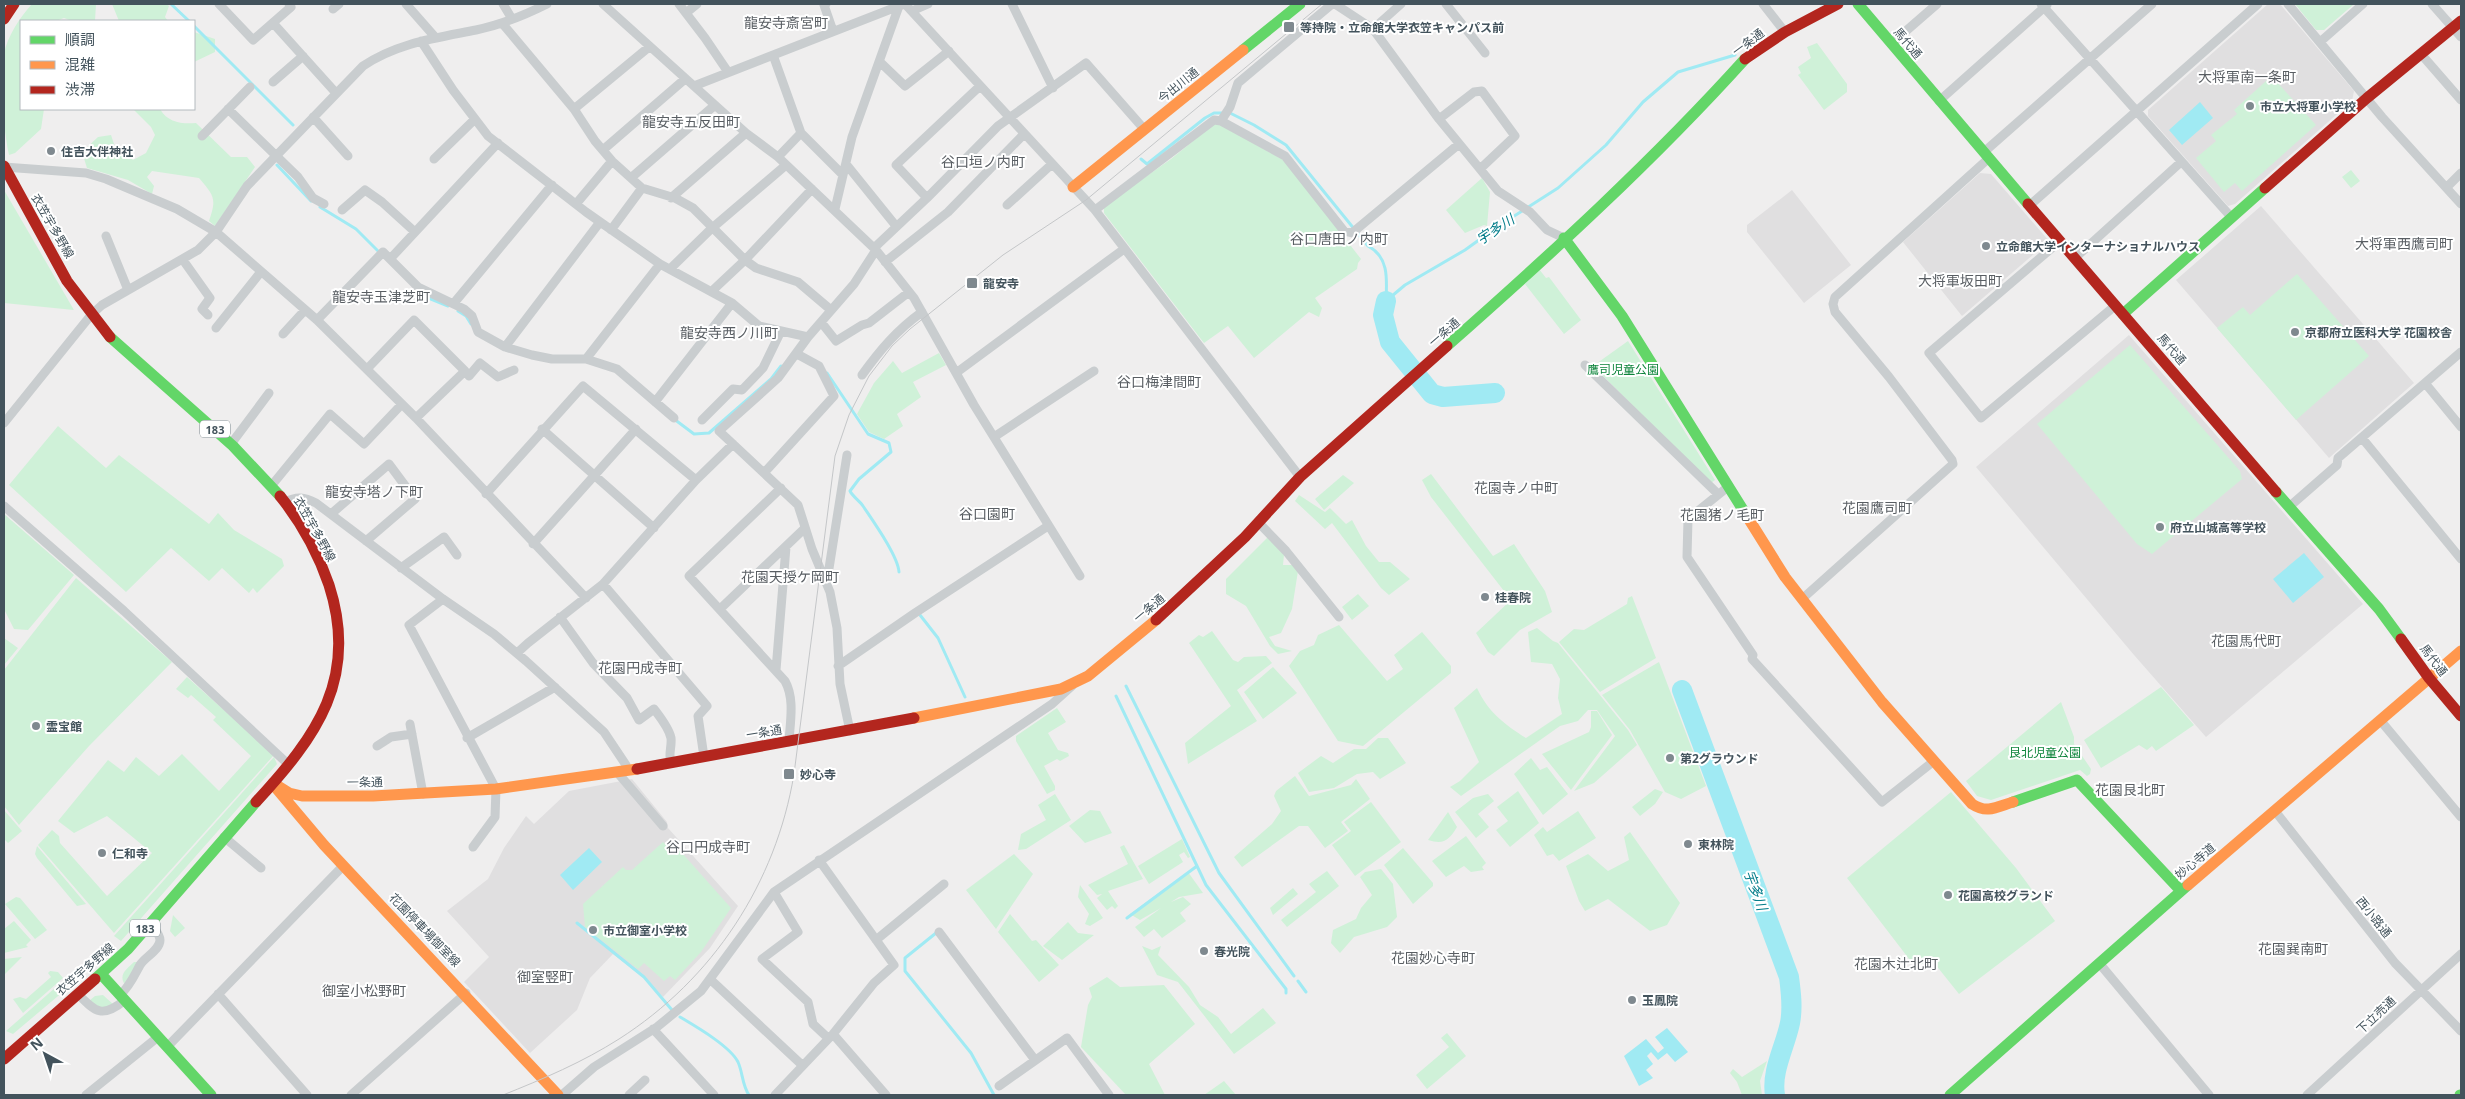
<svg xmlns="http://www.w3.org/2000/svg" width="2465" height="1099" font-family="'Noto Sans','Noto Sans JP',sans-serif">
	<rect width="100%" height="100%" fill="#efeeee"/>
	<path fill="#e0dfe0" d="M2268,4H2280L2354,91L2352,101L2235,204L2228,206L2148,116V110Z
		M1980,173L1991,174L2049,241L1962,316L1903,242Z
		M1792,190L1851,265L1804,303L1747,232V225Z
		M2261,206L2414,383L2329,458L2176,280Z
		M2129,335L2363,604L2206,737L2134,655L1976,467Z
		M632,779L667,822L668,828L738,906L710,948L663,997L649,982L613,954L590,978L577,1010L530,1053L464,982L489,957L447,911L488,879L504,848L526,816L534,824L569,791Z"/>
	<path fill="#cff1d8" d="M32,4H96L95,21H72L64,18L56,21H21V109H44L41,129L15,153L9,155C3,127 0,83 4,54C7,37 20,17 32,4Z
		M112,4H166L169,6L165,17L168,21H119Z
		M2295,4H2354L2324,30H2316Z
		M194,32L215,39V52L194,62Z
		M1817,43L1847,84V92L1824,110L1798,75L1801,73L1798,67L1811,58L1807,47Z
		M2276,72L2280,77L2276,81L2316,125L2242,191L2235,183L2224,192L2196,158L2216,141L2211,135L2237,114L2234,110Z
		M133,109H160C168,123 182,124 196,123L231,157H247L255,167L215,226L209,221C217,198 214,196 199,178L152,171L147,177L154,186L152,194L128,180L87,168L82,152L98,137L111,135L115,147L133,160L146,153L155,135L151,127Z
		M1214,124L1221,125L1285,161L1361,259L1358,263L1357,269L1315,298L1322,308L1319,317L1309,312L1254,358L1228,326L1204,343L1104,213V206L1171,159Z
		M2351,170L2360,181L2351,188L2342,177Z
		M1482,178L1490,192L1487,226L1484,225L1465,233L1446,210Z
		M4,190L74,310L4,303Z
		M1539,269L1546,278L1549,277L1581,320L1564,334L1525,284Z
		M2297,274L2369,356L2296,420L2217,328L2243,307L2250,315Z
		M1628,341L1715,480L1711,483L1593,366Z
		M2130,345L2240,471L2242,479L2152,554L2137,544L2037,424Z
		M939,353L946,365L913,382L921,397L897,414L903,426L884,439L869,432L857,414L874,383L893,361L902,373Z
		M58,426L106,468L119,455L209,524L218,513L234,530L282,559L284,566L257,593L253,588L249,593L222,568L209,581L171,548L126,592L9,485Z
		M1431,474L1493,556L1514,544L1545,591L1552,612L1520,630L1494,656L1488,652L1476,633L1511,600L1431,497L1422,480Z
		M1343,475L1354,483L1324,510L1315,499Z
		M1299,495L1325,512L1330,508L1346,524L1352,520L1366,546L1379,562H1390L1410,579L1389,595L1381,588L1332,523L1325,529L1295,501Z
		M4,514L74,575L28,630L14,629L4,609Z
		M1268,537L1284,555L1283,565H1293L1298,571L1292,609L1281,633L1269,637L1275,646L1292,651L1278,654L1270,646L1246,606L1226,594V579Z
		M76,578L172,662L89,746L19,825L4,806V670Z
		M1358,594L1369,606L1352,620L1342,607Z
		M1632,596L1656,658L1600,692L1559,642L1574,629L1584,630L1627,604L1628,598Z
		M1339,625L1387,681L1403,669L1394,655L1422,632L1451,666V673L1363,746L1338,741L1289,666L1300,651L1314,645L1318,635Z
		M1537,628L1553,641L1558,643L1628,730L1637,745L1594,783L1574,791L1615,736L1597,710H1588L1578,721L1560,726L1461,796L1450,787L1460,781L1479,762L1454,708L1477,688C1488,712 1504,724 1526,738L1562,714L1558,698L1560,679L1552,664L1531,662L1528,632Z
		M1212,631L1233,660L1238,662L1244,657L1266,656L1272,663L1237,690L1257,721L1188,764L1185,743L1231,706L1189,643L1199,635L1203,637Z
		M4,638L18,648L4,665Z
		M1659,662L1706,786L1681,799L1665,792L1630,730L1602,695Z
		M1273,667L1297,693L1263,719L1244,692Z
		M187,677L274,755L114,933L38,845L52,830L59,836L60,843L107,896L152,853L107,816L74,833L58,821L108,760L124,772L136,757L159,776L182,754L219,791L251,756L213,720L216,717L191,695L188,698L176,689Z
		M2161,687L2194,725L2156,751L2152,746L2147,750L2139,745L2101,768L2084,740Z
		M2061,702L2074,737V744L2091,769L2090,774L2087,776L2080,770L1991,800L1977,796L1966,781Z
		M1057,708L1066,722L1048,733L1058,750L1068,753L1069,756L1060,761L1057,759L1044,766L1055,786V790L1047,794L1016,741V736Z
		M1591,711H1597L1612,735L1571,790L1542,754L1589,732L1591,727Z
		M1378,738H1388L1406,763L1380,779L1373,772L1357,774L1334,788L1309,792L1298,773L1321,756L1333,763L1354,749H1366Z
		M274,757L277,764L121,941L114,936Z
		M1531,758L1540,770L1547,767L1568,794L1543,815L1514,774Z
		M1295,776L1309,796L1351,785L1356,779L1370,799L1341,822L1348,831L1325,848L1308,826H1299L1242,867L1234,857L1272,824L1281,811L1274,796L1276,791Z
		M1655,789L1663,792L1655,804L1640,816L1632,807Z
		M1518,791L1539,823L1510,847L1496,830L1508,821L1497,807Z
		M1951,792L2016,868L2055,921L1959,994L1931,959L1916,968L1847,878Z
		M1055,794L1071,820L1026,849L1018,850L1021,834L1046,820L1038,805Z
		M1488,794L1494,801L1478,814L1489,827L1476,838L1455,812L1473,798Z
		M1371,802L1401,842L1355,876L1332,845L1351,831L1344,822Z
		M4,810L22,831L8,843L4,839Z
		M1090,810L1100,811L1112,833L1085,843L1069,826Z
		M1578,811L1596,838L1559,861L1553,854L1547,856L1534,835L1543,827L1547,832Z
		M1448,812L1457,827C1449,840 1444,845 1428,840Z
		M1630,832L1680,903L1667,925L1650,931L1608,899L1585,911L1579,901L1566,866L1588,854L1608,871L1629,860L1624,837Z
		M1466,836L1486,863L1482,867L1484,870L1471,872L1464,866L1446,877L1432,861Z
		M1182,839L1190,857L1188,858L1184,852L1179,855L1183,862L1149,884L1138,866Z
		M663,842L669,848L674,844L731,908L701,952L675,980L670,976L664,981L644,963L638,969L585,927L583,904L623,867L626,870H632Z
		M1124,845L1143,879L1108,891L1118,906L1115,909L1112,906L1107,910L1097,898L1102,894L1097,895L1088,885L1128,864L1120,847Z
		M37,846L86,904L77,906L37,858L35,854Z
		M1403,848L1433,883V886L1413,904L1384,865Z
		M1014,854L1033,874L996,929L966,890Z
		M1381,869L1393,884L1397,917L1387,927L1354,937L1340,953L1331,943L1333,930L1356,919L1361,908L1372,895L1360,877L1365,872Z
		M1327,871L1339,886L1287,927L1281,920L1316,892L1309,884Z
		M1188,872L1203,893L1179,897L1171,902L1183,897L1191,904L1180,913L1186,921L1162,938L1154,929L1144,937L1135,927L1161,908L1140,920L1130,914Z
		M1080,885L1103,918L1090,926L1085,924L1089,914L1078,897Z
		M1293,888L1298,894L1273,915L1270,908Z
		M16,897L20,898L47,930L35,939L5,904Z
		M1010,914L1032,941L1036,940L1059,965L1039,982L998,932Z
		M173,915L185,928L175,937L170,931Z
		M14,921L31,940L26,945L28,947L4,953V929Z
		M1068,922L1078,933L1094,935L1062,960L1043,946Z
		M1142,946L1152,950L1161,946L1158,955L1189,987L1200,1005L1218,1017L1231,1034L1263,1008L1276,1023L1234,1054L1178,982L1157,975Z
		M22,957L4,975V959Z
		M134,962H138L126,986C117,975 127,969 134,962Z
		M50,971L58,972L63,978L23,1013L13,999L20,997L26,999L51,977L48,973Z
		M1107,977L1120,987L1164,985L1195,1024L1149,1064L1165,1095H1126L1081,1047L1088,1005L1092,997L1089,988Z
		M64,980V991L13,1034L6,1031Z
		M103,995L114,1005L101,1009L89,1001L95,996Z
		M1447,1033L1466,1056L1427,1089L1416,1075L1449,1047L1441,1038Z
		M1767,1061L1760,1081L1762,1095H1742L1737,1082L1730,1073L1733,1069L1742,1077Z
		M1224,1081L1236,1095H1204Z"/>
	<path fill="#a0eaf3" d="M2200,102L2213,118L2182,145L2169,130Z
		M2304,553L2324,577L2293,603L2273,579Z
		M589,848L602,862L573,890L560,875Z
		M1667,1028L1688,1052L1675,1062L1667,1053L1658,1060L1651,1052L1647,1056L1653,1064L1646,1070L1653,1078L1639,1086L1624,1056L1646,1039L1658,1053L1664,1048L1655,1037Z"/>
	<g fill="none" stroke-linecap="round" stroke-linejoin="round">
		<path stroke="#a0eaf3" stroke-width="3" d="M171,4L189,21
			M194,26L293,125
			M1141,159L1147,164L1205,118L1214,113H1230L1254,125L1286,145L1368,246C1389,257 1387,279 1386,300
			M277,165L311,201
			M320,207L356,229L380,253
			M418,291L426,297L448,306
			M1386,301L1405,285L1465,250L1497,227L1558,188L1606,145L1643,102L1678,72L1735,55
			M458,311L466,316L471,324
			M827,373L868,434L889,443L891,452L859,479L850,491C853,497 860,501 863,506C873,521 898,556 899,572
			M674,419L694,434L709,433L771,379L781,366
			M920,615L938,638L965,697
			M1126,686L1219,873L1294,976
			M1116,696L1197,866
			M1127,918L1197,866L1206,885L1286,989V993
			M577,923L644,977L672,1010
			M936,933L905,958V971L971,1053L994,1095
			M1298,981L1306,992
			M680,1017C695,1026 730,1046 738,1062C743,1073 742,1085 749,1095"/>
		<path stroke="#a0eaf3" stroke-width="20" d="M1386,301L1383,315L1390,342L1432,394L1443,397L1495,393
			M1682,690L1789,977C1791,992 1793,1008 1790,1023C1785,1047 1771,1071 1775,1095"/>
		<path stroke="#c9cdcf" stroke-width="9" d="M219,4L253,40L291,7L289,4
			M406,4L435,37
			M503,4L512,19
			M603,4L746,133L778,157L876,250L914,298L974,405L1080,576
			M679,4L705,38L728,72
			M826,4L824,5L833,31
			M905,4L1095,210L1300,477
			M1012,4L1053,88
			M1332,4L1238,83L1230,107L1221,121L1285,156L1344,231L1352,233L1459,144
			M1335,4L1373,29L1401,4
			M1446,4L1485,53
			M1763,4L1785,32
			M2041,4L2232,218
			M2288,4L2382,117L2461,204
			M2432,4L2461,37
			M333,9L339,4
			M912,11L928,4
			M686,13L697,4
			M273,23L336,93
			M502,23L574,109L595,141L612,161L642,188L675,198L693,208L745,260L756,268L798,282L831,310
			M1373,29L1439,119L1498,191L1530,212L1547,230L1564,238
			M421,41L453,90L488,136L586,212L660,264L732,303L759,326L808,337
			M2320,42L2363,4
			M1891,44L1937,4
			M2421,54L2461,100
			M773,55L801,133L842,174
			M880,62L905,86L949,51
			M273,82L303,56
			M694,86L904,4
			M1939,101L2047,5
			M228,109L298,177L313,198L324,204
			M574,109L649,47
			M313,117L348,156
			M1439,119L1474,92L1482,91L1515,136L1480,169
			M202,136L250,87
			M604,149L685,79
			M1984,152L2152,4
			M778,157L801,133
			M434,159L475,119
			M846,164L896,226
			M4,167L86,173L106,179L177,209L216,232L317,320L416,418L586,598
			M632,177L715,105
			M2447,187L2461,173
			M671,198L746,133
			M927,198L896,165L980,86
			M576,204L612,161
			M1007,205L1052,164
			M2030,205L2258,4
			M835,209L852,137L899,6
			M342,210L365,190L382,202L415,232
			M1095,210L1214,120L1221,121
			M611,230L642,188
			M106,236L128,290
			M2060,241L1929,353L1981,418L2116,305
			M874,248L927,198L998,126L1086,63L1144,129
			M2075,258L2181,162
			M390,259L498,143
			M183,260L210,298L202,309L208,315
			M885,262L948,212L1024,134
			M671,268L711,229L786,165
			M712,291L745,260L812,189
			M454,303L552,185
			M317,320L383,252L418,287L464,309L472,316L478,332L505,347L532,355L552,359H586L617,369L674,418
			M821,322L836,341L862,325L869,323L909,292
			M216,328L260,273
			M283,334L305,310
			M505,347L600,222
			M586,359L660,264
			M1585,365L1718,494
			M367,369L414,320L465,371L416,418
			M465,371L469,376L480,363L498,377L514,370
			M956,373L1124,249
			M862,375C880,350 897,330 922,312
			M2425,383L2461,427
			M655,402L732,303
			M702,420L733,389L742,390L763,368L781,331
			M4,423L91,315L102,305L198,250L216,232L247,186L363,66C397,43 436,38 476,30C500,25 525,15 547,4
			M542,429L654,528
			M994,437L1094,371
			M2362,438L2461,559
			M231,444L269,393
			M764,473L834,396L819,366L797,354
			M272,485L330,414L364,444L402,404
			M1729,486L1688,519L1687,557L1753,655L1752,659L1882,802L1934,761
			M781,488L689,576L785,681C795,699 790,722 789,742
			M486,494L583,386L696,480
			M285,502C297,496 304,497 316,503L443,599L494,634L526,661L604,732L626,765L627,771
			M4,506L124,611L289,765
			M2289,507L2337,465L2338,458L2461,352
			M331,514L389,464L415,499L366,541
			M1258,522L1286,551L1339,617
			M533,544L636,429
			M401,568L444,537L457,555
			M827,581L847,455
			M603,584L707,706L698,716L704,757
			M443,599L409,625L496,789L495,817L473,847
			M1802,599L1953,464L1952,460L1889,377L1835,312L1833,304L1835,297L1989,158
			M720,609L805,528
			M560,617L593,663L627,698L639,720L654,709C660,717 669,728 671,738C672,747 668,754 671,763
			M517,653L528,643L603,584L696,480L733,444
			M838,666L915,613L1048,526
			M776,670L786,547
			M2380,720L2461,817
			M410,724L423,794
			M850,731L840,684L837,628L830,592L812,549L798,505L719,431L778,378L808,337L854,284L876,250
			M467,738L555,687
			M377,746L391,737L412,734
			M617,772L663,826
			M2275,811L2395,963L2461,1031
			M224,837L261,868
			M774,892L798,932L762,959L808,1002L813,1024L828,1038
			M939,932L1035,1060
			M876,940L944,884
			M2099,963L2209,1095
			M711,980L802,1065
			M78,994C96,1013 103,1018 125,1000
			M218,994L307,1095
			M120,995C130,986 134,976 140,965C145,957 160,950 160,940C160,934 153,927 150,922
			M653,1029L714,1095
			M833,1034L886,1095
			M167,1047L343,866
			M999,1086L1067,1038L1109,1095
			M86,1095L158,1037
			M351,1095L466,993
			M562,1095L594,1067L657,1027L701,991L774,892L1052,704L1072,686
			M629,1095L645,1080
			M775,1095L833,1034L874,983L894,965L819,860
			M2307,1095L2461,954"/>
		<path stroke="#63d668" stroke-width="11" d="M1858,4L2028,204
			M1243,50L1300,4
			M1564,238L1622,316L1745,513
			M2123,314L2265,188
			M110,337L233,446L280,496
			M1447,346C1550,255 1653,161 1745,59
			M2276,492L2379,609L2401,639
			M2013,802L2077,780L2181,891
			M101,974L211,1095
			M95,979L128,949L256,802
			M1950,1095L2188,885
			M2460,1095H2461"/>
		<path stroke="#ff974d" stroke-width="11" d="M1073,187L1243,50
			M1745,513L1785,577L1882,702L1972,804C1987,814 1997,807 2013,802
			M914,718L1061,689L1088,676L1156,620
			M273,783L289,793L302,796H373L496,789L637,769
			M276,788L324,845L558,1095
			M2188,885L2461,651"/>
		<path stroke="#b3261e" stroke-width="11" d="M4,19L14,4
			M1745,59L1785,32L1838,4
			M4,166L67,281L110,337
			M2265,188L2367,98L2461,21
			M2028,204L2276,492
			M1156,620L1245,537L1300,477L1447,346
			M2401,639L2429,678L2461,716
			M637,769L914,718
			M256,802C317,736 359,678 329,585C318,553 301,522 280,496
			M4,1059L95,979"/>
		<path stroke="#c4c6c8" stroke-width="1" d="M503,1095C543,1079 583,1062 619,1039C713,979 776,883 794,774L835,456L849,415L869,376L892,346L910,329L1003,255L1086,200L1322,4"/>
	</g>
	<g fill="#7f898f" stroke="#fff" stroke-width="2">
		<rect x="1283" y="21" width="12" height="12" rx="2.5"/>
		<circle cx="2250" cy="106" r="5"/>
		<circle cx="51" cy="151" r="5"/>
		<circle cx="1986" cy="246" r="5"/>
		<rect x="966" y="277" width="12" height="12" rx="2.5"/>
		<circle cx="2295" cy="332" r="5"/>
		<circle cx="2160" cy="527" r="5"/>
		<circle cx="1485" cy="597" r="5"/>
		<circle cx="36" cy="726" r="5"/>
		<circle cx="1670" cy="758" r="5"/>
		<rect x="783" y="768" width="12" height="12" rx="2.5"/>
		<circle cx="1688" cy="844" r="5"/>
		<circle cx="102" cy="853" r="5"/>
		<circle cx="1948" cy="895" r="5"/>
		<circle cx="593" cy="930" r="5"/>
		<circle cx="1204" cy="951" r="5"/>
		<circle cx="1632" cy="1000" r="5"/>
	</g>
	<g text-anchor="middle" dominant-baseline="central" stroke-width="4" stroke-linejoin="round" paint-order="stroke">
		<g fill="#fff" stroke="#7b878d" stroke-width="1">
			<rect x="200" y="420.5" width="30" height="17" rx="4"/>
			<rect x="130" y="919.5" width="30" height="17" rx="4"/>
		</g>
		<g font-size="11" font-weight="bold" fill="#43535c">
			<text x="215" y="429">183</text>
			<text x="145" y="928">183</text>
		</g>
		<g font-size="12" font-weight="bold" fill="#43535c" stroke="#fff" text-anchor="start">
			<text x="1300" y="27">等持院・立命館大学衣笠キャンパス前</text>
			<text x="2260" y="106">市立大将軍小学校</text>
			<text x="61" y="151">住吉大伴神社</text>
			<text x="1996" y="246">立命館大学インターナショナルハウス</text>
			<text x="983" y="283">龍安寺</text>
			<text x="2305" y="332">京都府立医科大学 花園校舎</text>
			<text x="2170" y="527">府立山城高等学校</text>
			<text x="1495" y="597">桂春院</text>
			<text x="46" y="726">霊宝館</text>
			<text x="1680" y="758">第2グラウンド</text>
			<text x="800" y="774">妙心寺</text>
			<text x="1698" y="844">東林院</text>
			<text x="112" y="853">仁和寺</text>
			<text x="1958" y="895">花園高校グランド</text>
			<text x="603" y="930">市立御室小学校</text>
			<text x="1214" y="951">春光院</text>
			<text x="1642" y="1000">玉鳳院</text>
		</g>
		<g font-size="12" fill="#43535c" stroke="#fff">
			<text transform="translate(1748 42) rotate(-37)">一条通</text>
			<text transform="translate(1908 43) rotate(50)">馬代通</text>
			<text transform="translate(1178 85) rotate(-39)">今出川通</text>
			<text transform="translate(53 226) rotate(60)">衣笠宇多野線</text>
			<text transform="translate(1444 332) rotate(-41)">一条通</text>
			<text transform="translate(2172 349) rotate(49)">馬代通</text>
			<text transform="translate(315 529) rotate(61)">衣笠宇多野線</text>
			<text transform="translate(1149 608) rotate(-40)">一条通</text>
			<text transform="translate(2434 660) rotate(53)">馬代通</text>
			<text transform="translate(764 732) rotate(-10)">一条通</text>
			<text transform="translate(365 782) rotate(-1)">一条通</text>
			<text transform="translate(2195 861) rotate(-40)">妙心寺道</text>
			<text transform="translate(2374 917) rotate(51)">西小路通</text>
			<text transform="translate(425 930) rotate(46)">花園停車場御室線</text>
			<text transform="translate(85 969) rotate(-41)">衣笠宇多野線</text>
			<text transform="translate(2376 1015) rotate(-43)">下立売通</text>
		</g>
		<g font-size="12" fill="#0d843b" stroke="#fff">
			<text x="1623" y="369">鷹司児童公園</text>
			<text x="2045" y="752">艮北児童公園</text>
		</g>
		<g font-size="14" fill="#595e63" stroke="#fff">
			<text x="786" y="22">龍安寺斎宮町</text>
			<text x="2247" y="76">大将軍南一条町</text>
			<text x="691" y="121">龍安寺五反田町</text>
			<text x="983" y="161">谷口垣ノ内町</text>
			<text x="1339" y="238">谷口唐田ノ内町</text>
			<text x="2404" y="243">大将軍西鷹司町</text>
			<text x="1960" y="280">大将軍坂田町</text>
			<text x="381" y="296">龍安寺玉津芝町</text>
			<text x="729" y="332">龍安寺西ノ川町</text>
			<text x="1159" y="381">谷口梅津間町</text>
			<text x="1516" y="487">花園寺ノ中町</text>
			<text x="374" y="491">龍安寺塔ノ下町</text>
			<text x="1877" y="507">花園鷹司町</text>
			<text x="987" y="513">谷口園町</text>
			<text x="1722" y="514">花園猪ノ毛町</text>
			<text x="790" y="576">花園天授ケ岡町</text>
			<text x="2246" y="640">花園馬代町</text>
			<text x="640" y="667">花園円成寺町</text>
			<text x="2130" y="789">花園艮北町</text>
			<text x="708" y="846">谷口円成寺町</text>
			<text x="2293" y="948">花園巽南町</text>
			<text x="1433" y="957">花園妙心寺町</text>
			<text x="1896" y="963">花園木辻北町</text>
			<text x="545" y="976">御室竪町</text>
			<text x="364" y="990">御室小松野町</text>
		</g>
		<g font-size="14" font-style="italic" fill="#047d8a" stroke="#fff">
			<text transform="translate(1495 229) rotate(-33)">宇多川</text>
			<text transform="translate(1756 890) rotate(70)">宇多川</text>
		</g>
	</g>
	<rect width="2465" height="1099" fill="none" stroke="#43535c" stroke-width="10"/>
	<rect x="20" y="20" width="175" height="90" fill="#ffffff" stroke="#b4babe"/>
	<rect x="30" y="36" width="25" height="8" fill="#63d668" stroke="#b4babe"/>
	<text x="65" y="45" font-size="15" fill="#43535c">順調</text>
	<rect x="30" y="61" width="25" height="8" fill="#ff974d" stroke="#b4babe"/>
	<text x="65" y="70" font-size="15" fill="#43535c">混雑</text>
	<rect x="30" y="86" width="25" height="8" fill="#b3261e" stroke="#b4babe"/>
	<text x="65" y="95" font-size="15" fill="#43535c">渋滞</text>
	<g transform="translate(45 1054) rotate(320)" stroke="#ffffff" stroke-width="4" paint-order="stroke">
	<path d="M0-4L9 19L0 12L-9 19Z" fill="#43535c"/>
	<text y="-8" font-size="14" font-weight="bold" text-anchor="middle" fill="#43535c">N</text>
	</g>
</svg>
